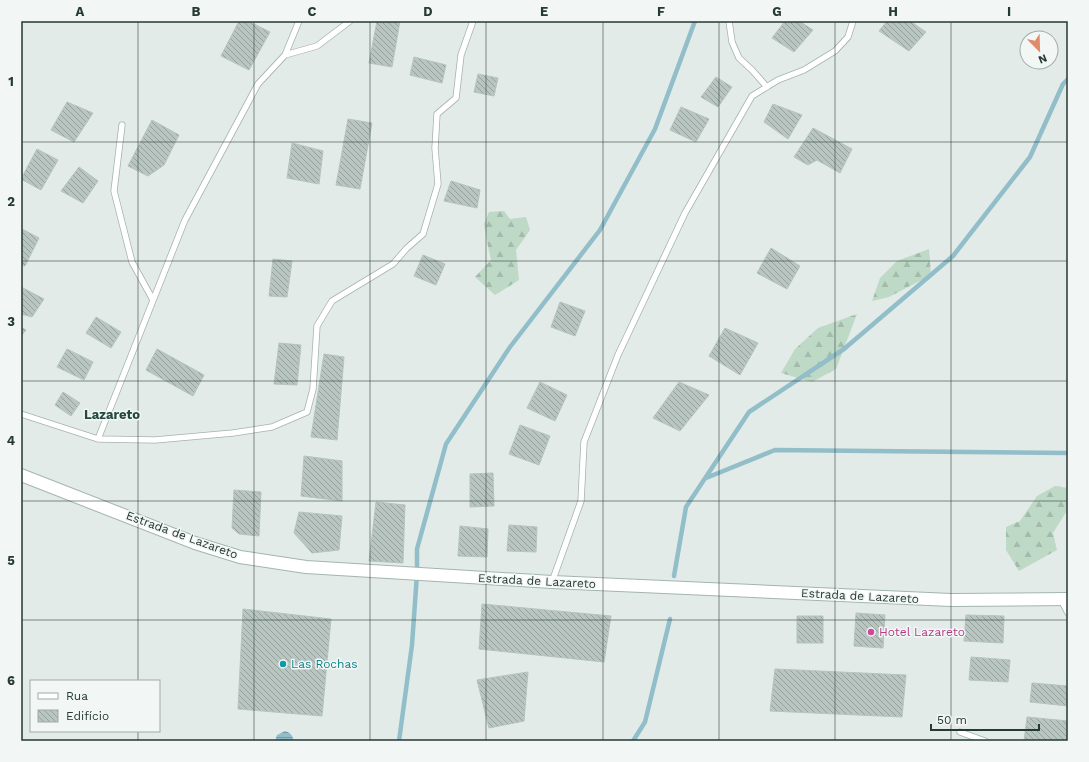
<svg xmlns="http://www.w3.org/2000/svg" width="1089" height="762" font-family="'Work Sans',sans-serif">
	<defs>
		<pattern id="forest-firs" width="22" height="20" patternUnits="userSpaceOnUse"><rect width="22" height="20" fill="#bed9c6"/><path d="M5 1l3.5 6h-7zM16 11l3.5 6h-7z" fill="#a3bbab"/></pattern>
		<pattern id="water-rules" width="6" height="5" patternUnits="userSpaceOnUse"><rect width="6" height="5" fill="#91bec9"/><path d="M0 2.5h6" fill="none" stroke="#769ba4"/></pattern>
		<pattern id="building-back-hatch" width="6" height="6" patternUnits="userSpaceOnUse"><rect width="6" height="6" fill="#b8c5c0"/><path d="M-1 5l2 2M0 0l6 6M5-1l2 2" fill="none" stroke="#95a19d"/></pattern>
	</defs>
	<rect width="100%" height="100%" fill="#e2ebe7"/>
	<path fill="url(#forest-firs)" d="M504,211L510,219L526,217L530,230L516,250L519,280L495,295L475,277L491,260L487,242L484,224L489,212Z
		M929,249L931,275L889,297L872,301L880,278L897,261Z
		M857,314L836,369L812,382L781,373L795,349L818,328Z
		M1055,486L1068,488V509L1053,533L1057,550L1019,571L1006,550V527L1020,521L1037,496Z"/>
	<path fill="url(#water-rules)" d="M285,731C291,733 292,735 294,741H275L277,735Z"/>
	<g fill="none" stroke-linecap="round" stroke-linejoin="round">
		<path stroke="#91bec9" stroke-width="4.5" d="M706,478L775,450L1068,453
			M674,576L686,507L749,412L844,349L953,256L1030,157L1063,84L1068,79
			M399,741L412,645L417,574V549L446,444L510,347L600,230L655,129L695,21
			M633,741L645,722L670,619"/>
	</g>
	<path fill="url(#building-back-hatch)" stroke="#b6c3be" d="M239,21H248L270,32L249,70L221,56Z
		M377,21H400L392,67L369,63Z
		M785,21H799L813,30L794,52L772,38Z
		M887,21H910L926,32L909,51L879,31Z
		M414,57L446,65L442,83L410,75Z
		M478,74L498,78L494,96L474,92Z
		M716,77L732,87L718,107L701,97Z
		M67,102L93,113L74,142L51,130Z
		M773,104L802,115L788,139L764,122Z
		M681,107L709,119L696,142L670,130Z
		M348,119L372,123L360,189L336,185Z
		M152,120L179,135L164,165L148,176L128,166Z
		M813,128L852,149L840,173L817,160L808,165L794,157Z
		M292,143L323,151L319,184L287,178Z
		M37,149L58,160L41,190L21,179Z
		M79,167L98,181L83,203L61,191Z
		M451,181L480,190L477,208L444,201Z
		M22,229L39,238L25,266L21,265V231Z
		M771,248L800,266L787,289L757,273Z
		M423,255L445,264L436,285L414,276Z
		M273,259L292,261L287,297L269,296Z
		M21,287L44,299L32,317L21,314Z
		M560,302L585,311L575,336L551,327Z
		M96,317L121,332L111,348L86,333Z
		M21,327L26,330L21,336Z
		M725,328L758,343L740,375L709,356Z
		M279,343L301,345L297,385L274,384Z
		M67,349L93,362L84,380L57,367Z
		M157,349L204,375L193,396L146,370Z
		M324,354L344,357L337,440L311,437Z
		M540,382L567,395L555,421L527,408Z
		M679,382L709,395L680,431L653,418Z
		M63,392L80,403L71,416L55,405Z
		M520,425L550,436L539,465L509,454Z
		M304,456L342,461V501L301,496Z
		M493,473L494,506L470,507V474Z
		M234,490L261,492L259,536L239,534L232,528Z
		M376,502L405,505L403,563L369,561Z
		M299,512L342,516L339,550L312,553L294,533Z
		M509,525L537,527L536,552L507,551Z
		M460,526L488,529L487,557L458,556Z
		M482,604L611,616L604,662L479,649Z
		M243,609L331,619L322,716L238,709Z
		M856,613L885,615L883,648L854,646Z
		M966,615L1004,616L1003,643L964,641Z
		M797,616H823V643H797Z
		M971,657L1010,660L1008,682L969,680Z
		M775,669L906,675L902,717L770,711Z
		M528,672L524,721L489,728L477,680Z
		M1032,683L1068,686V706L1030,702Z
		M1027,717L1068,721V741H1024Z"/>
	<g fill="none" stroke-linecap="round" stroke-linejoin="round">
		<defs>
			<path id="lane" d="M729,21L732,42L739,58L752,70L767,87
				M285,55L299,21
				M122,125L114,191L132,262L153,300
				M21,414L98,439L185,220L258,84L285,55L317,46L350,21
				M98,439L155,440L233,433L272,427L307,412L313,389L317,326L332,301L393,264L407,248L423,234L438,184L435,148L437,114L456,98L461,55L473,21
				M552,582L581,501L584,442L618,355L685,213L752,96L778,80L804,70L835,51L848,37L853,21
				M1061,600L1068,613
				M960,732L985,741"/>
			<path id="secondary" d="M21,475L195,543L240,557L306,567L552,582L951,600L1068,599"/>
		</defs>
		<use href="#lane" stroke="#a6b2ae" stroke-width="7"/>
		<use href="#secondary" stroke="#a3b5af" stroke-width="14"/>
		<use href="#lane" stroke="#fff" stroke-width="5.5"/>
		<use href="#secondary" stroke="#fff" stroke-width="12"/>
	</g>
	<path fill="none" stroke="#253935" stroke-width="1" stroke-opacity="0.55" d="M138,21V681M254,21V741M370,21V741M486,21V741M603,21V741M719,21V741M835,21V741M951,21V741M21,142H1068M21,261H1068M21,381H1068M21,501H1068M21,620H1068M138,731V741"/>
	<circle fill="#d1479c" stroke="#f2f7f5" stroke-width="1.5" cx="871" cy="632" r="4"/>
	<circle fill="#0f9aa8" stroke="#f2f7f5" stroke-width="1.5" cx="283" cy="664" r="4"/>
	<g text-anchor="middle" dominant-baseline="central" stroke-width="3" stroke-linejoin="round" paint-order="stroke">
		<g font-size="12" fill="#253935" stroke="#f2f7f5">
			<text transform="translate(182 535) rotate(20)">Estrada de Lazareto</text>
			<text transform="translate(537 581) rotate(3)">Estrada de Lazareto</text>
			<text transform="translate(860 596) rotate(3)">Estrada de Lazareto</text>
		</g>
		<g font-size="12" fill="#b23c85" stroke="#f2f7f5" text-anchor="start">
			<text x="879" y="632">Hotel Lazareto</text>
		</g>
		<g font-size="12" fill="#0d838f" stroke="#f2f7f5" text-anchor="start">
			<text x="291" y="664">Las Rochas</text>
		</g>
		<g font-size="13" font-weight="bold" fill="#234941" stroke="#f2f7f5">
			<text x="112" y="414">Lazareto</text>
		</g>
	</g>
	<rect width="1089" height="762" fill="none" stroke="#f2f7f5" stroke-width="44"/>
	<rect x="30" y="680" width="130" height="52" fill="#f2f7f5" stroke="#a0aba8"/>
	<rect x="38" y="693" width="20" height="6" fill="#ffffff" stroke="#a0aba8"/>
	<text x="66" y="700" font-size="12" fill="#253935">Rua</text>
	<rect x="38" y="710" width="20" height="12" fill="url(#building-back-hatch)" stroke="#a0aba8"/>
	<text x="66" y="720" font-size="12" fill="#253935">Edifício</text>
	<g transform="translate(1039 50) rotate(157)"><circle r="19" fill="#f2f7f5" stroke="#a0aba8"/>
	<path d="M0-3L7 15L0 10L-7 15Z" fill="#e08c6b"/>
	<text y="-6" font-size="11" font-weight="bold" text-anchor="middle" fill="#253935">N</text>
	</g>
	<path d="M931 724v6h108v-6" fill="none" stroke="#253935" stroke-width="2"/>
	<text x="937" y="724" font-size="12" fill="#253935" stroke="#f2f7f5" stroke-width="3" paint-order="stroke">50 m</text>
	<rect x="22" y="22" width="1045" height="718" fill="none" stroke="#253935" stroke-width="1.5"/>
	<g font-size="13" text-anchor="middle" font-weight="bold" fill="#253935">
		<text x="80" y="16">A</text>
		<text x="196" y="16">B</text>
		<text x="312" y="16">C</text>
		<text x="428" y="16">D</text>
		<text x="544" y="16">E</text>
		<text x="661" y="16">F</text>
		<text x="777" y="16">G</text>
		<text x="893" y="16">H</text>
		<text x="1009" y="16">I</text>
		<text x="11" y="86">1</text>
		<text x="11" y="206">2</text>
		<text x="11" y="326">3</text>
		<text x="11" y="445">4</text>
		<text x="11" y="565">5</text>
		<text x="11" y="685">6</text>
	</g>
</svg>
